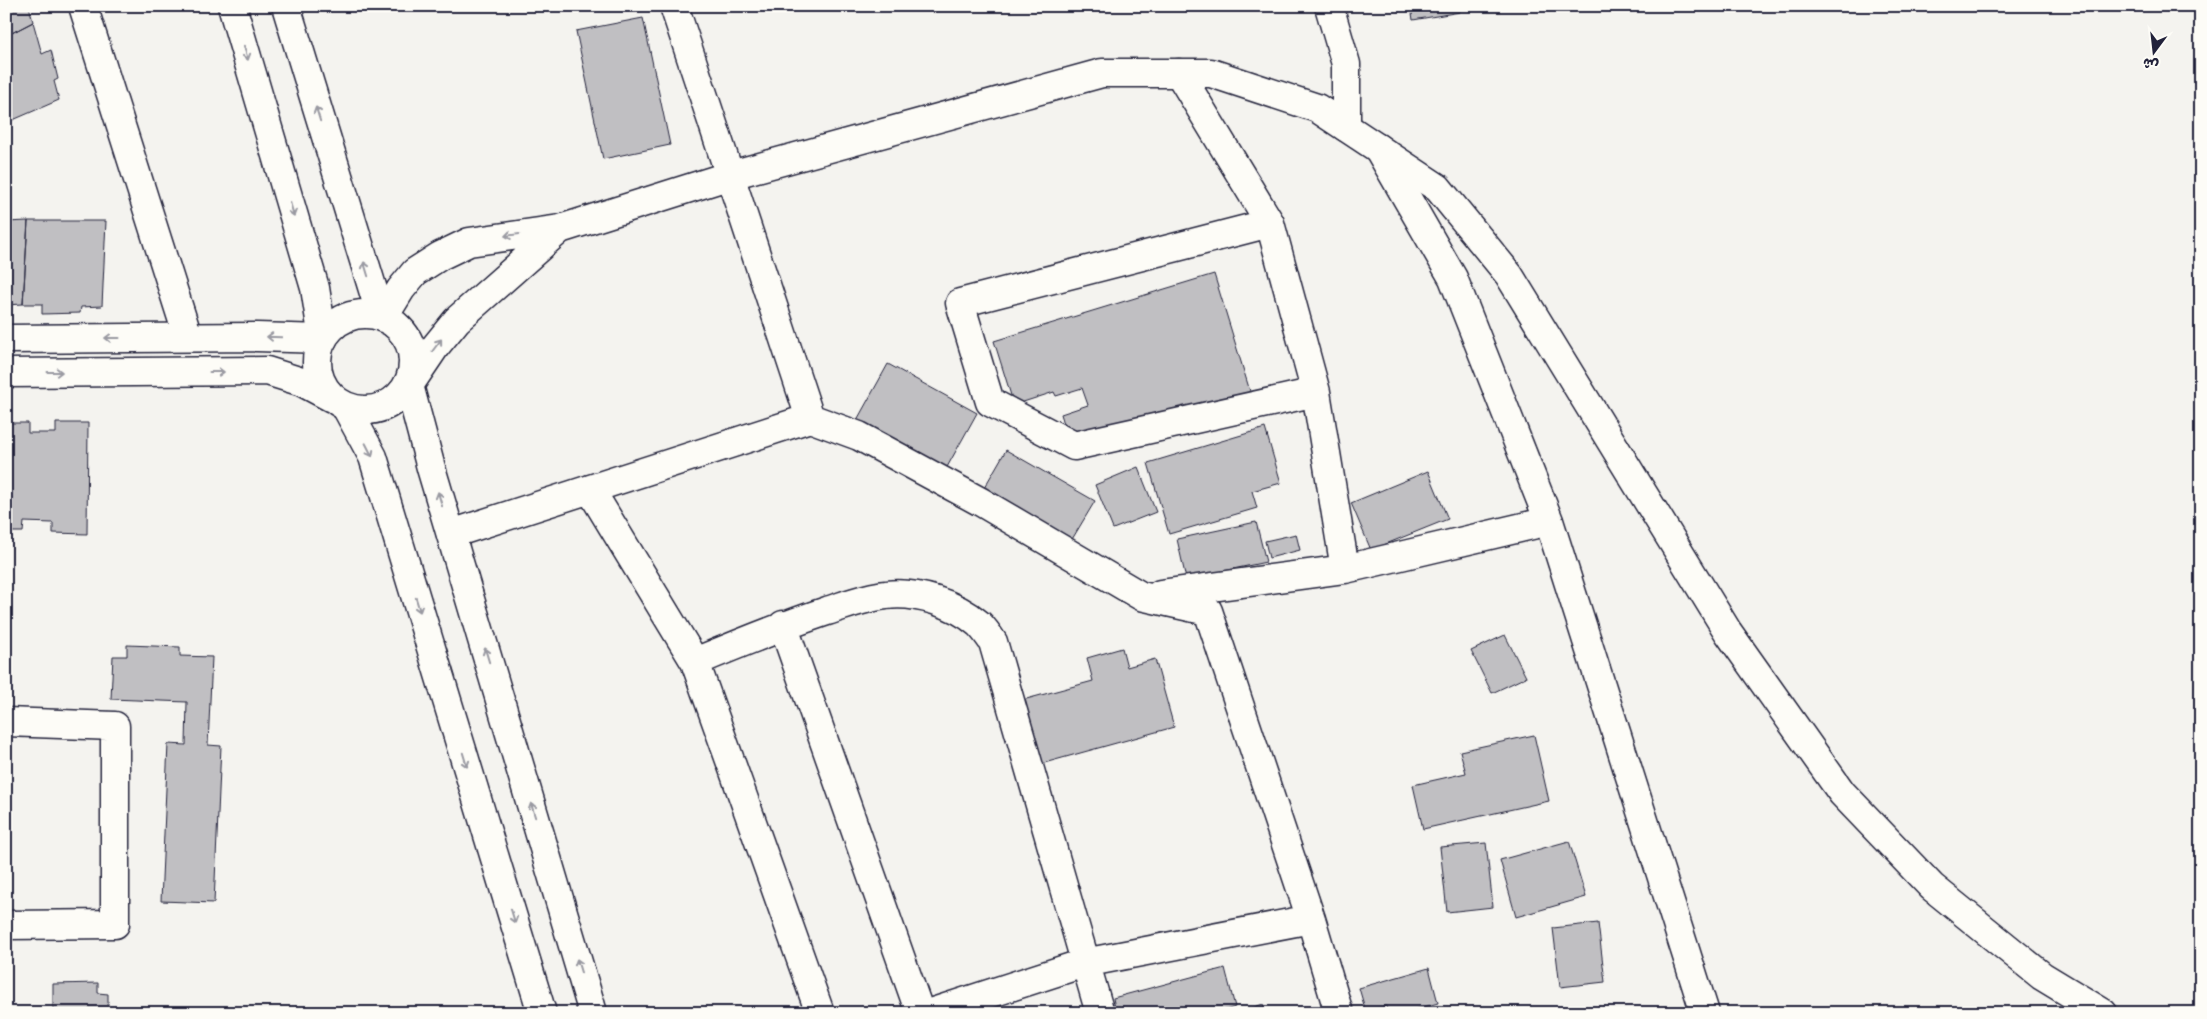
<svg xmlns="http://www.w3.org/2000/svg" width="2207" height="1019" font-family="Pangolin,'Playpen Sans Arabic',sans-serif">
	<rect width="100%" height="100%" fill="#f4f3ef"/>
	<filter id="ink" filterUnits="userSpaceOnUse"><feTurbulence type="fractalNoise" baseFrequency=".02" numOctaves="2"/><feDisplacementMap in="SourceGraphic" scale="10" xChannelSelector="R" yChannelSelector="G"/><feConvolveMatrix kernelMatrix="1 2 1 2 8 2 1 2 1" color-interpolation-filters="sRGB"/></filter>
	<g filter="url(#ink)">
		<path fill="#c0bfc2" stroke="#22223b" d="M6,6H29L33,22L6,36Z
			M1411,6H1459L1460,12L1413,20Z
			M643,18L670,145L603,159L576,31Z
			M33,22L42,54L51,50L58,79L54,81L59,100L6,123V36Z
			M28,221H106L102,306L81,307L80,313L42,314V304H23Z
			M28,221L23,304L6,305V222Z
			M1214,274L1253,401L1074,456L1061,414L1088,405L1082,388L1056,396L1054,392L1014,405L994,341Z
			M888,364L977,413L941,478L852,429Z
			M6,423H28V433H56V423H88L87,534L53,533V523L24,522L23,532H6Z
			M1265,428L1281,483L1252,491L1257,508L1169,534L1148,463Z
			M1006,450L1095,501L1068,546L980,495Z
			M1138,467L1156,512L1113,529L1095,485Z
			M1428,471L1448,519L1371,550L1351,503Z
			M1256,522L1266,562L1186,579L1177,539Z
			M1296,534L1300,550L1269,558L1265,541Z
			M1505,635L1526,677L1492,693L1471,651Z
			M127,645L180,647V656L212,657L208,745L221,746L214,903L161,901L168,744L186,745L187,702L111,699L113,656H127Z
			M1122,648L1127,667L1155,659L1174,727L1037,765L1019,701L1093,681L1087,658Z
			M1534,735L1549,801L1423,829L1413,785L1466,773L1460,751Z
			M1569,841L1586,897L1516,917L1500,860Z
			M1486,843L1493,907L1447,912L1440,847Z
			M1598,923L1605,982L1560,987L1553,928Z
			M1225,968L1235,1007L1215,1013H1116L1113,998Z
			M1429,968L1438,1003L1403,1013H1388L1386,1006L1366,1012L1359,988Z
			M98,983V993L108,994V1013H53V984Z
			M1263,1004L1266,1013H1238Z"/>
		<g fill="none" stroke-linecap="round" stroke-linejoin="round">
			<defs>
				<path id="minor" d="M83,6L188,337
					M674,6L810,418
					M1329,6L1346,64V127
					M1179,73L1270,223L1316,392L1345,569
					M1378,148L1453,278L1549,521L1705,1013
					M1270,223L960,303L990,402L1074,446L1316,392
					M590,489L695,662L820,1013
					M451,534L810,418L859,436L981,502L1141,596L1208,611L1311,919L1339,1013
					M1160,594L1345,569L1549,521
					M783,625L920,1013
					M695,662C738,644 782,626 827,611C846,605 866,597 886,595C917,591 956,604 979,624C984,629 989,636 993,642L1100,1013
					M6,722L115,726V924L6,925
					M930,1013L1084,963L1311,919"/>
				<path id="tertiary" d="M232,6L315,288L323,339
					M286,6L381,316
					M409,385L431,468L593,1013
					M346,407L373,457L542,1013"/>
				<path id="secondary" d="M317 362a48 48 0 1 1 96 0a48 48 0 1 1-96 0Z
					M383,318L401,289L415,272L440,256L469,242L560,229L731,175L1102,73H1211L1317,108L1438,188L1509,275L1728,632L1842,793L1932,887L2042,976L2103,1013
					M6,339L257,337L323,339
					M6,373L267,371L302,382L332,398
					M412,381L435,347L457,320L560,229"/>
			</defs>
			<use href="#minor" stroke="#22223b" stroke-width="31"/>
			<use href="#tertiary" stroke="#22223b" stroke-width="31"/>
			<use href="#secondary" stroke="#22223b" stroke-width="31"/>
			<use href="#minor" stroke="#fdfcf7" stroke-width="28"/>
			<use href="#tertiary" stroke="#fdfcf7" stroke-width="28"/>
			<use href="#secondary" stroke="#fdfcf7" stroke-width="28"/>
		</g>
		<defs><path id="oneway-shaft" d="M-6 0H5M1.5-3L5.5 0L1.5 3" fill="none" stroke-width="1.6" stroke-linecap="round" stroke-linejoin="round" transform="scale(1.25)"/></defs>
		<g stroke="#9a9aa2">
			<use href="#oneway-shaft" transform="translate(246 53) rotate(74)"/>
			<use href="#oneway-shaft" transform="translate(318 114) rotate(-107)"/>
			<use href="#oneway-shaft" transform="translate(292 209) rotate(74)"/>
			<use href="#oneway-shaft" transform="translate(512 235) rotate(172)"/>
			<use href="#oneway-shaft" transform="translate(366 269) rotate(-107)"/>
			<use href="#oneway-shaft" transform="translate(274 337) rotate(-178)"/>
			<use href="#oneway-shaft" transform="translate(112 338) rotate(180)"/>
			<use href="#oneway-shaft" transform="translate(437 345) rotate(-53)"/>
			<use href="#oneway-shaft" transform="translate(55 372)"/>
			<use href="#oneway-shaft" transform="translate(217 372)"/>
			<use href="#oneway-shaft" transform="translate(369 450) rotate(63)"/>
			<use href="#oneway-shaft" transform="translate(440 499) rotate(-106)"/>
			<use href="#oneway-shaft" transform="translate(418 605) rotate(73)"/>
			<use href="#oneway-shaft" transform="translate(487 655) rotate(-107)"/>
			<use href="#oneway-shaft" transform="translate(465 760) rotate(73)"/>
			<use href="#oneway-shaft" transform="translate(533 810) rotate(-107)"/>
			<use href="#oneway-shaft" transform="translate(513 916) rotate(73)"/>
			<use href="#oneway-shaft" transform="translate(579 966) rotate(-107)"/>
		</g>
	</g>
	<rect width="2207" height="1019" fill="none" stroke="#fdfcf7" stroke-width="25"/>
	<rect x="12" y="12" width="2182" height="994" fill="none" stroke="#22223b" stroke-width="2" filter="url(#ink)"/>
	<g transform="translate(2154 52) rotate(195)" stroke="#fdfcf7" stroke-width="4" paint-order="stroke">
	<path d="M0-4L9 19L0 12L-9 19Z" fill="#22223b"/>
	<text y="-8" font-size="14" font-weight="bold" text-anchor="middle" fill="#22223b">ش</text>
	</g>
</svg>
